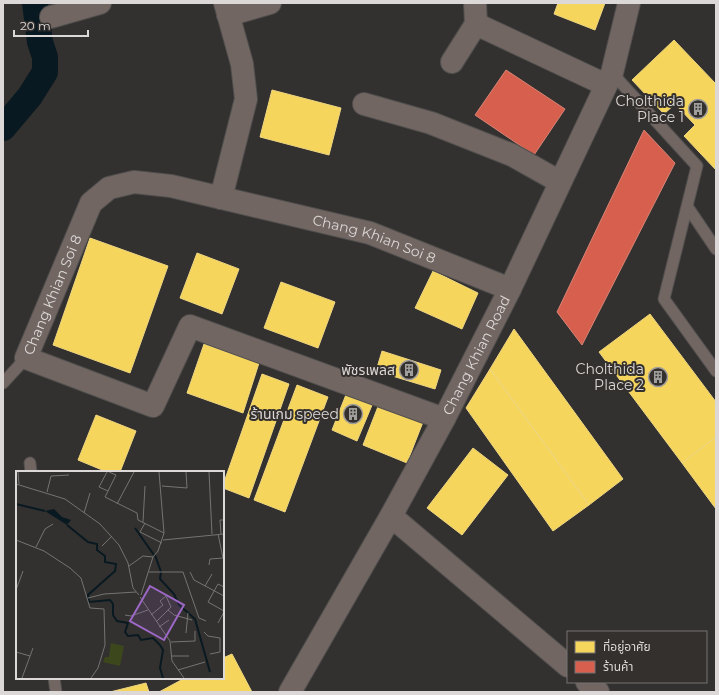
<svg xmlns="http://www.w3.org/2000/svg" width="719" height="695" font-family="Montserrat,'Noto Sans Thai',sans-serif">
	<rect width="100%" height="100%" fill="#33312f"/>
	<path fill="#f6d55c" stroke="#eed681" d="M558,3H605L595,30L554,14Z
		M674,40L716,84V170L684,136L695,125L675,104L664,114L632,80Z
		M272,90L341,108L329,155L260,137Z
		M90,238L168,266L130,373L53,345Z
		M197,253L239,269L222,314L180,298Z
		M433,271L478,293L462,329L415,308Z
		M281,282L335,302L318,348L264,328Z
		M650,314L716,402V437L682,463L599,352Z
		M514,329L623,479L589,505L490,369Z
		M204,344L259,363L243,413L187,393Z
		M382,351L441,370L435,389L376,371Z
		M490,369L589,505L553,531L466,408Z
		M262,374L289,384L249,498L223,488V485Z
		M297,385L328,397L285,512L254,500Z
		M349,387L375,398L357,441L332,430Z
		M379,404L423,422L407,463L363,445Z
		M96,415L136,431L120,472H107L78,460Z
		M716,437V509L682,463Z
		M473,448L508,475L462,535L427,508Z
		M232,654L252,692H159L185,678H223V658Z
		M146,683L149,692H110Z"/>
	<path fill="#d6604d" stroke="#d88476" d="M506,70L565,109L534,155L475,115Z
		M644,130L675,163L582,345L557,312Z"/>
	<g fill="none" stroke-linecap="round" stroke-linejoin="round">
		<path stroke="#091921" stroke-width="26" d="M3,128L30,96L45,72V57L40,42L35,3"/>
		<defs>
			<path id="service" d="M612,73L697,166L664,299L716,371
				M687,206L716,249
				M3,383L26,358
				M30,463L31,472
				M54,678L56,692"/>
			<g id="minor">
				<path d="M228,15L270,3"/>
				<path d="M51,17L100,3"/>
				<path d="M476,24L606,85"/>
				<path d="M452,62L476,24L475,3"/>
				<path d="M364,104L431,123L512,155L560,182"/>
				<path d="M221,198L246,99L242,64L225,3"/>
				<path id="s1" d="M444,419L190,326L153,406L26,358L91,203L109,188L134,182L171,186L370,233L510,289"/>
				<path d="M391,516L568,666"/>
				<path d="M587,682L598,692"/>
				<path id="s2" d="M290,692L391,516L444,419L510,289L612,73L629,3"/>
			</g>
		</defs>
		<use href="#service" stroke="#504f4e" stroke-width="13"/>
		<use href="#minor" stroke="#504f4e" stroke-width="24"/>
		<use href="#service" stroke="#726662" stroke-width="11"/>
		<use href="#minor" stroke="#726662" stroke-width="22"/>
	</g>
	<defs>
		<symbol id="building-ring" viewBox="-11 -11 22 22"><circle r="9.5" fill="#34302e" stroke="#a09e9c" stroke-width="1.5"/><path d="M-4-6H4V6H1V3H-1V6H-4ZM-2.5-4.3h1.7v1.8h-1.7ZM.8-4.3h1.7v1.8H.8ZM-2.5-1h1.7V.8h-1.7ZM.8-1h1.7V.8H.8Z" fill="#a09e9c"/></symbol>
	</defs>
	<g fill-rule="evenodd">
		<use href="#building-ring" x="687" y="98" width="22" height="22"/>
		<use href="#building-ring" x="398" y="359" width="22" height="22"/>
		<use href="#building-ring" x="647" y="366" width="22" height="22"/>
		<use href="#building-ring" x="342" y="403" width="22" height="22"/>
	</g>
	<g text-anchor="middle" dominant-baseline="central" stroke-width="4" stroke-linejoin="round" paint-order="stroke">
		<g font-size="14" fill="#dbd8d7" stroke="#34302e" text-anchor="end">
			<text x="684" y="101">Cholthida<tspan x="684" dy="16">Place 1</tspan></text>
			<text x="644" y="369">Cholthida<tspan x="644" dy="16">Place 2</tspan></text>
			<text x="395" y="370">พัชรเพลส</text>
			<text x="339" y="414">ร้านเกม speed</text>
		</g>
		<g font-size="14" fill="#dbd8d7" stroke="#34302e">
			<text stroke="none"><textPath href="#s1" startOffset="959">Chang Khian Soi 8</textPath></text>
			<text stroke="none"><textPath href="#s1" startOffset="563">Chang Khian Soi 8</textPath></text>
			<text stroke="none"><textPath href="#s2" startOffset="385">Chang Khian Road</textPath></text>
		</g>
	</g>
	<g transform="translate(16 471)">
		<rect width="208" height="208" fill="#33312f"/>
		<path d="M95,172L108,175L104,195L87,191L89,186H93Z" fill="#3d471c"/>
		<path d="M38,38L46,46L55,49L51,54L29,40Z" fill="#091921"/>
		<path fill="none" stroke="#091921" stroke-width="2" d="M0,33L29,40M51,54L72,71L81,73V79L89,85V91L100,93L99,100L72,124L73,131L94,129L97,133V144L101,150L112,152L109,161L112,165L122,164L125,169L137,167L144,174L147,179L144,197L147,207M119,57L138,84M139,84L145,101L144,108L158,123L163,134L179,148L194,201"/>
		<path fill="none" stroke="#767472" stroke-width="1" d="M2,1L3,13M91,1L83,16L92,20M93,1L100,4L89,26L121,42L122,49L148,62M193,1L196,63M0,13L49,28L84,53L103,74L112,92L117,117L123,124M146,15L171,17L170,1M31,21L35,5L53,4M101,33L118,1M68,42L74,22M127,51L129,15M129,52L124,61L146,72M205,63L204,49H208M0,69L28,80L54,97L65,107L74,137L88,138L89,174L82,197L75,207M147,69L208,63M86,75L96,65M20,76L29,58L37,53M193,94L194,88L207,87L202,63M113,95L127,85L137,86M133,101H167L183,147L190,150M174,101L178,109L208,125M189,115L196,103M208,116L202,113L192,131L208,140M0,119L7,100M125,124L137,86L142,80L148,62L143,1M124,126L154,170L156,190L168,207M72,127L88,123L120,121M152,139L158,144L176,149M109,144L115,145L132,139M135,144L147,134L144,130L150,125L155,136L140,151M202,152L208,141M143,156L153,149M188,161L192,165L204,167V181L194,183M170,162L172,142M155,171L179,170V160M0,181L14,185M155,185H173M162,199L189,191M6,207L17,177"/>
		<path fill="#9d68c7" fill-opacity="0.15" stroke="#9d68c7" stroke-width="2" d="M134,115L168,134L148,169L114,150Z"/>
		<rect width="208" height="208" fill="none" stroke="#dbd8d7" stroke-width="2"/>
	</g>
	<rect width="719" height="695" fill="none" stroke="#dbd8d7" stroke-width="8"/>
	<rect x="567" y="631" width="140" height="52" fill="#34302e" stroke="#777372"/>
	<rect x="575" y="641" width="20" height="12" fill="#f6d55c" stroke="#777372"/>
	<text x="603" y="651" font-size="12" fill="#dbd8d7">ที่อยู่อาศัย</text>
	<rect x="575" y="661" width="20" height="12" fill="#d6604d" stroke="#777372"/>
	<text x="603" y="671" font-size="12" fill="#dbd8d7">ร้านค้า</text>
	<path d="M14 30v6h74v-6" fill="none" stroke="#dbd8d7" stroke-width="2"/>
	<text x="20" y="30" font-size="12" fill="#dbd8d7" stroke="#34302e" stroke-width="3" paint-order="stroke">20 m</text>
</svg>
